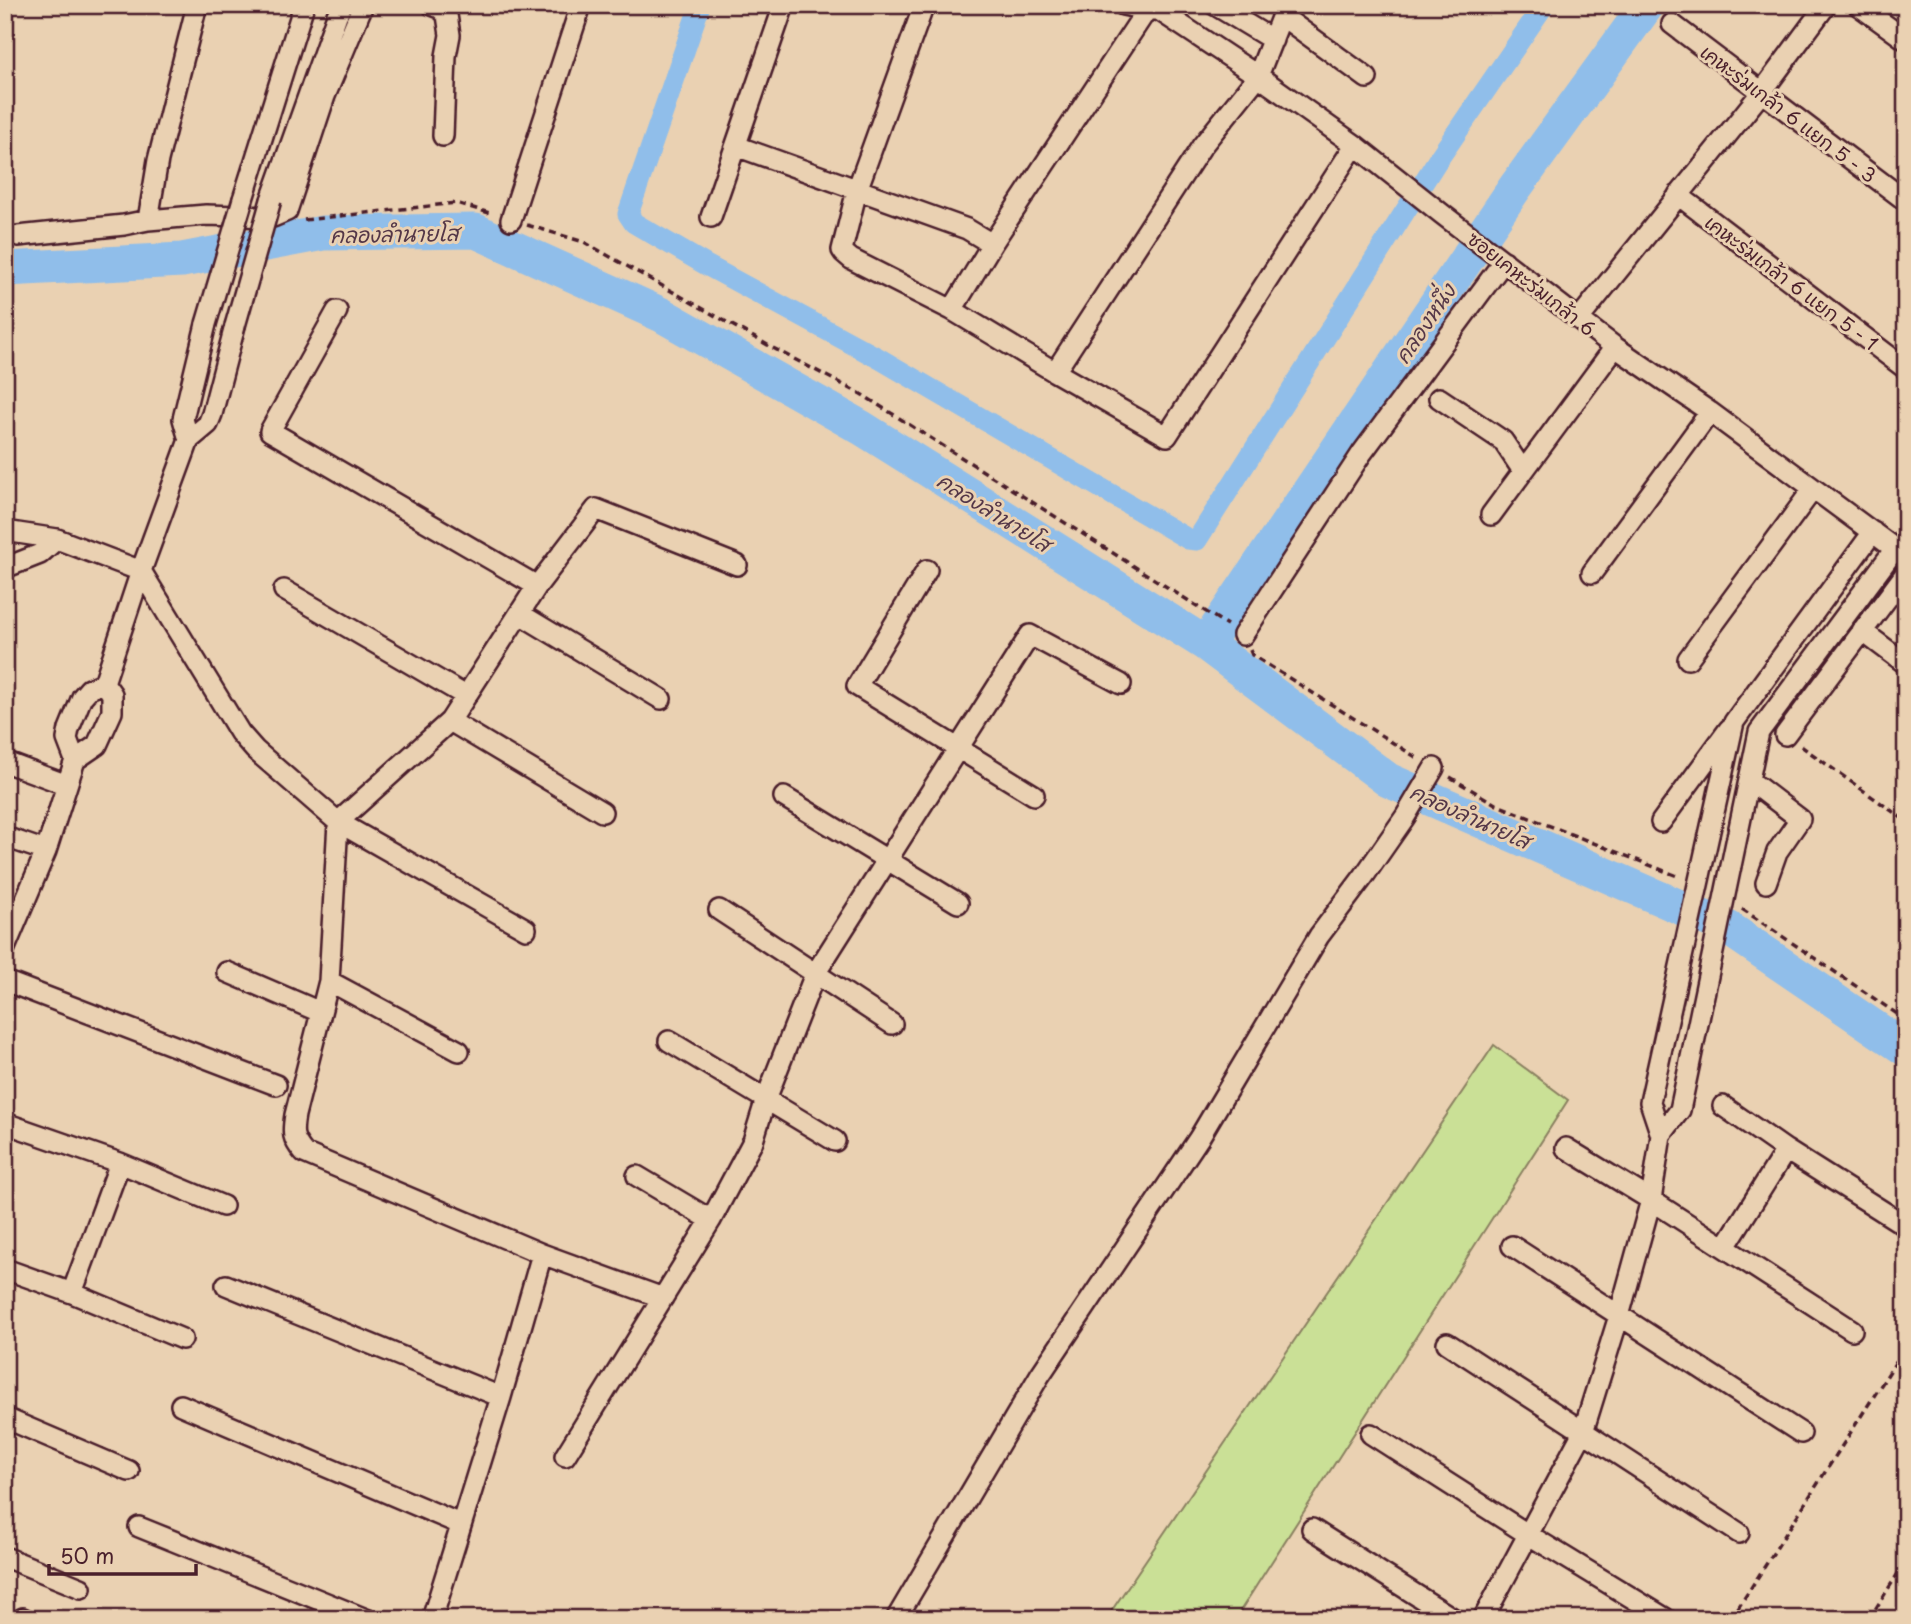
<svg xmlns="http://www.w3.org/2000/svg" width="1911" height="1624" font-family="'Playpen Sans','Playpen Sans Thai',sans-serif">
	<rect width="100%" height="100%" fill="#ead1b2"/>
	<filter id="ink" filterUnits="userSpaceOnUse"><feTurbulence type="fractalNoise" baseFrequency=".0143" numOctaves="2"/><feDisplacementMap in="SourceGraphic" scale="14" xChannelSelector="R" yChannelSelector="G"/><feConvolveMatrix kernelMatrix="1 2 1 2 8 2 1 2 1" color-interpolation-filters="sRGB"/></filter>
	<g filter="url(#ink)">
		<path fill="#cae096" stroke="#8a8060" stroke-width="2" d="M1494,1045L1568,1100L1235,1619H1106Z"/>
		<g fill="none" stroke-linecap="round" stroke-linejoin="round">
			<path stroke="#90beea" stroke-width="21" d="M700,5L628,214L634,223L708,266L880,359L1188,539L1197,540L1437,161L1544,5"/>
			<path stroke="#90beea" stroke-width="35" d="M5,269L182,260L323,233L476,231L662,315L862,428L1206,644L1388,780L1728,928L1906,1049
				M1206,644L1514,189L1647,5"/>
			<defs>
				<path id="minor" d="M432,5L440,8L447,15L450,35L446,56L443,136
					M924,5L857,190L842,250L844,253L851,259L952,310
					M1123,5L1147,10H1157
					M1150,5L992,244L952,310L1055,372L1167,436L1355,145
					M1151,5L1258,76L1355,145L1442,214L1615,347L1710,412L1906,557
					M1215,5L1273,40
					M1858,5L1906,40
					M195,13L158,160L148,220L206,215L273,217L287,211L325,96L363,5
					M1282,16L1367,78
					M1672,24L1906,201
					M736,146L967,229L992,244
					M1678,195L1906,369
					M243,199L304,5
					M271,200L337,15L342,5
					M711,217L784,5
					M511,220L581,5
					M18,236L124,225L148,220
					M337,311L270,431L537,586
					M1579,319L1761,93L1826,5
					M1055,372L1202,146L1258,76L1286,5
					M1439,398L1503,441L1523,471
					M189,440L183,419L206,324
					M1491,515L1615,347
					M5,531L57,539L141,571L240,733L255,750L338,822L329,981L295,1115C292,1133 292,1139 304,1153L542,1254L501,1397L432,1619
					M7,567L40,554L57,539
					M927,570L857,686L1034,795
					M1592,573L1710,412
					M284,590L466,696
					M520,614L661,699
					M1862,631L1906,664
					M1243,635L1362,453L1504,261
					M1688,659L1813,489
					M450,721L602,812
					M1785,735L1906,573
					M75,760L67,739L69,729L82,697L89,689L104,683L141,571L189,440L208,424L212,414L235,326
					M5,762L67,785
					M1749,780L1800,819L1777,852L1766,883
					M784,797L958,903
					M1661,822L1729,729
					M5,837L46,851
					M719,910L892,1024
					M526,929L338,822L450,721L537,586L596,509L737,565
					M5,948L46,851L75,760L97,745L112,712V694L104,683
					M227,972L320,1012
					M5,981L276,1085
					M329,981L459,1051
					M669,1041L835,1141
					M1723,1106L1786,1150L1906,1226
					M5,1123L120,1163L223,1206
					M1661,1135L1680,1110L1759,732L1895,549
					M1566,1148L1651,1200L1852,1330
					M637,1176L711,1220
					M1512,1246L1801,1433
					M1725,1247L1786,1150
					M542,1254L663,1298
					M5,1269L72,1293L182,1339
					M226,1285L501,1397
					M72,1293L120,1163
					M1447,1343L1739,1533
					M181,1405L460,1524
					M5,1418L129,1471
					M1371,1434L1529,1535L1665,1618
					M565,1456L711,1220L753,1141L766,1099L815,974L1030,635L1121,684
					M139,1527L366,1619
					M1312,1529L1454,1619
					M5,1557L81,1588
					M23,1618L24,1619
					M896,1619L1040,1375L1199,1138L1319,936L1364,876L1405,817L1434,768
					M1483,1619L1583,1432L1619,1316L1651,1200L1661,1135L1650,1102L1734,722L1873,532"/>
			</defs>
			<use href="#minor" stroke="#4a1f2b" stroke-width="24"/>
			<path stroke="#4a1f2b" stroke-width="3.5" stroke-dasharray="7 5" stroke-linecap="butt" d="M304,220L456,203L493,214
				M527,225L584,242L773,348L861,394L1227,625
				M1250,650L1252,655L1419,759
				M1801,746L1906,821
				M1450,777L1497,805L1680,877
				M1742,909L1906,1020
				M1731,1619L1906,1346
				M1869,1619L1906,1561"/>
			<use href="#minor" stroke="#ead1b2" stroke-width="19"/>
			<defs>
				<path id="minor-bridge" d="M206,324L243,199
					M235,326L271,200"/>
			</defs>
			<use href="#minor-bridge" stroke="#4a1f2b" stroke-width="24" stroke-linecap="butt"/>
			<use href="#minor-bridge" stroke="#ead1b2" stroke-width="19"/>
		</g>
	</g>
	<g text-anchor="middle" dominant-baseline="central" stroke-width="6" stroke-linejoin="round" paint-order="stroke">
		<g font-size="19" fill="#4a1f2b" stroke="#ead1b2">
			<text transform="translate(1789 113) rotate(37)">เคหะร่มเกล้า 6 แยก 5 - 3</text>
			<text transform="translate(1792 282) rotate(37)">เคหะร่มเกล้า 6 แยก 5 - 1</text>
			<text transform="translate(1532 283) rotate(38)">ซอยเคหะร่มเกล้า 6</text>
		</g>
		<g font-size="21" font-style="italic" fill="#543748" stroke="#ead1b2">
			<text transform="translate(394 233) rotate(-1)">คลองลำนายโส</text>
			<text transform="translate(1424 323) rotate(-56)">คลองหนึ่ง</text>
			<text transform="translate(994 511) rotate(32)">คลองลำนายโส</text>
			<text transform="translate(1470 815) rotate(24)">คลองลำนายโส</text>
		</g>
	</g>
	<rect width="1911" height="1624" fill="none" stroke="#ead1b2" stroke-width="28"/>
	<rect x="14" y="14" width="1883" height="1596" fill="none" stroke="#4a1f2b" stroke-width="2.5" filter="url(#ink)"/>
	<path d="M49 1564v10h147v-10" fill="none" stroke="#4a1f2b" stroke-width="3.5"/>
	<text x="60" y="1564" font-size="21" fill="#4a1f2b" stroke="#ead1b2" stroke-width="5" paint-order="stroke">50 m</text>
</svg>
